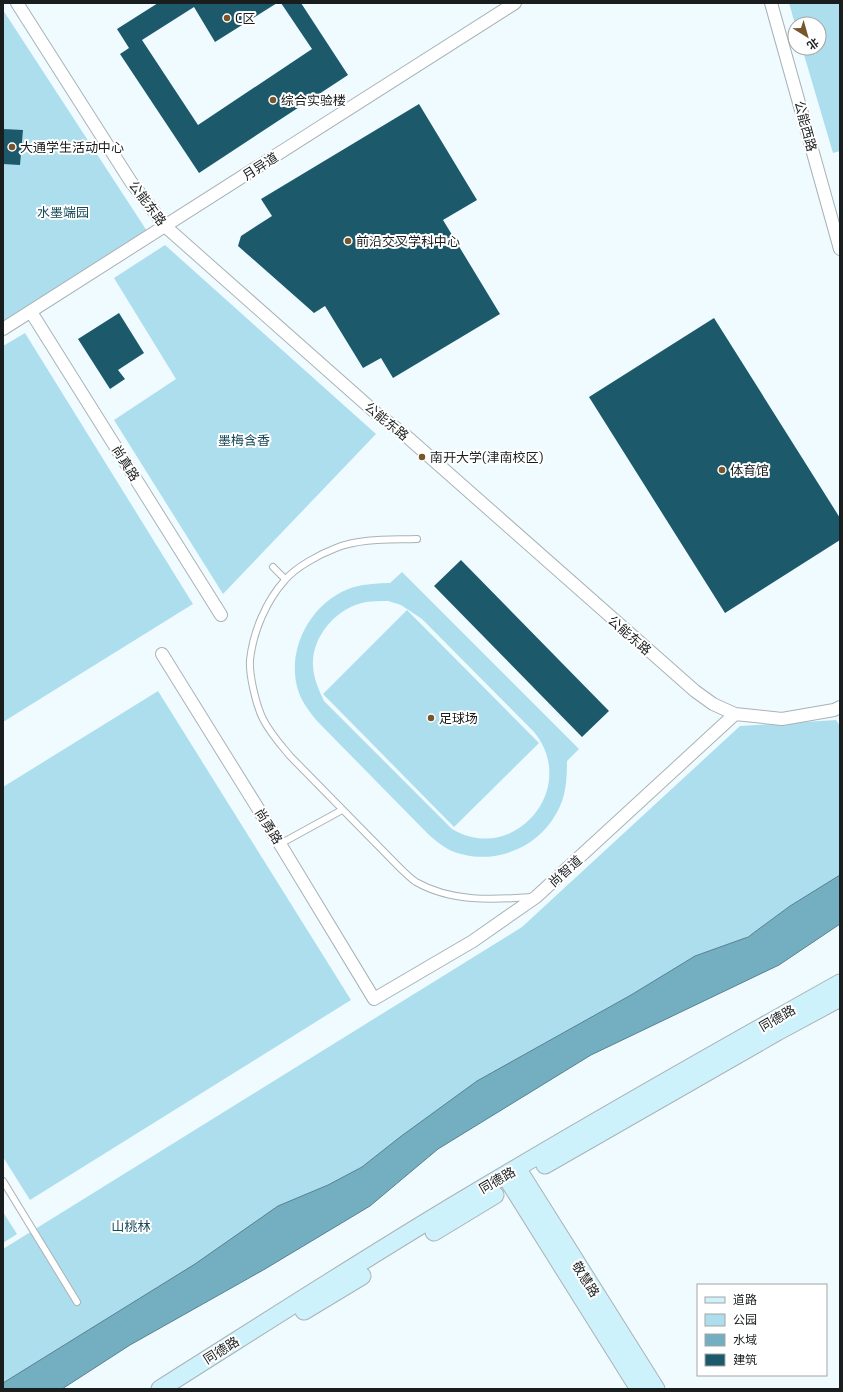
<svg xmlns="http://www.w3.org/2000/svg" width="843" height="1392" font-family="'Exo 2','Noto Sans SC',sans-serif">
	<rect width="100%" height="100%" fill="#f0fbff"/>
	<path fill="#addeee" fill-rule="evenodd" d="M789,3H840V151L833,153L802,48H819V24H795Z
		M3,10L147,231L3,321Z
		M165,245L376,434L223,594L114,420L176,379L114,278Z
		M25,333L193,604L3,722V346Z
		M402,572L579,749L567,761C567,780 566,798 556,814C538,847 497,864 461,854C448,851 438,843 428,834L317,721C310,712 303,704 299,693C284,651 311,600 354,587C366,584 378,583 390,583ZM388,601L401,605L422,619L534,732C580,788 514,866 452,829L324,701C318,688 312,675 313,660C315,632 339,607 366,602C373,601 381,601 388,601Z
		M407,610L539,743L454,827L323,694Z
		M158,691L351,1000L30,1200L3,1157V787Z
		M836,720L840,726V881L362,1167L3,1388V1249L522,927L740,726Z
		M3,1212L17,1234L3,1243Z"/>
	<path fill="#73aec1" stroke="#588290" d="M840,875V924L779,965L591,1055L438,1149L370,1206L265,1269L130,1345L62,1389H3V1383L195,1264L278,1206L328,1185L362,1167L400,1137L477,1081L631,995L695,956L748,937L790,906Z"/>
	<path fill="#1c5a6b" d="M158,3H277L215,42L194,7L142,40L198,125L312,49L281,3H301L348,75L199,173L120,54L129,48L117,29Z
		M419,104L477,200L443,220L500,314L393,378L381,358L363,368L325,306L314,313L238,246L241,236L272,216L261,199Z
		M3,129L23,130L20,165L3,164Z
		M119,313L144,353L118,370L125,379L110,389L78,339Z
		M714,318L840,518V540L725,613L589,397Z
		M461,560L609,711L582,737L434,586Z"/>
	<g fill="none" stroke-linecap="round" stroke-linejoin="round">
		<defs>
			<path id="lane" d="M417,539C391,540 361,538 336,548C320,554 296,567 285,580C266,601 253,632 250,660C249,675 256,705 263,719C270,733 280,744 290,756L398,866C403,871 410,878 416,882C451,902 493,900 532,897
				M273,567L285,579
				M280,844L342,810
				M3,1181L77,1302"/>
			<path id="street" d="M17,3L131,182L166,227L376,413L405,435L695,691L713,704L735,714L782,719L834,710L840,707
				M771,3L840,249
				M31,312L221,615
				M3,329L515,3
				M162,654L280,844L374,999L473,941L536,897L735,714"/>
			<path id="secondary" d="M545,1165L777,1032L840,998
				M517,1168L656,1389
				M505,1175L639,1389
				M434,1232L495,1195
				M304,1311L362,1276
				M160,1389C260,1326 359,1262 461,1201C586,1126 713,1054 840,983"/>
		</defs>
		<use href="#lane" stroke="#a9b3b7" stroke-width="8"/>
		<use href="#street" stroke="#a9b3b7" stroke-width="14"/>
		<use href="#secondary" stroke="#a9b3b7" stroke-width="19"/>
		<use href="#lane" stroke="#fff" stroke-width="6"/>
		<use href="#street" stroke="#fff" stroke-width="12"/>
		<use href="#secondary" stroke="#cef2fc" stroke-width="17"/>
	</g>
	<g fill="#78562d" stroke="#fff" stroke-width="1.5">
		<circle cx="227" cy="18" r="4"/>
		<circle cx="273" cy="100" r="4"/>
		<circle cx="12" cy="147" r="4"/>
		<circle cx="348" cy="241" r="4"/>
		<circle cx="422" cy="457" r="4"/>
		<circle cx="722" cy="470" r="4"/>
		<circle cx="431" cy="718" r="4"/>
	</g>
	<g text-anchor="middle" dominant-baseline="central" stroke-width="4" stroke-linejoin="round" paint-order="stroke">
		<g font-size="13" fill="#191d1e" stroke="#fff" text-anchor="start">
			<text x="235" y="18">C区</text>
			<text x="281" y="100">综合实验楼</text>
			<text x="20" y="147">大通学生活动中心</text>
			<text x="356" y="241">前沿交叉学科中心</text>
			<text x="430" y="457">南开大学(津南校区)</text>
			<text x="730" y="470">体育馆</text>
			<text x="439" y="718">足球场</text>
		</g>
		<g font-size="13" fill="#191d1e" stroke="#fff">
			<text transform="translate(806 126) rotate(75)">公能西路</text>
			<text transform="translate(260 166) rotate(-33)">月异道</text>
			<text transform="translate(148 203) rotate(53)">公能东路</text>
			<text transform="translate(387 421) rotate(39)">公能东路</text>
			<text transform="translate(126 463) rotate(58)">尚真路</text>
			<text transform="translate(630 635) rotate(41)">公能东路</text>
			<text transform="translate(269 826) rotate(58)">尚勇路</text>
			<text transform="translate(565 871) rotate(-42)">尚智道</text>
			<text transform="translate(777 1018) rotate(-30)">同德路</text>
			<text transform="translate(497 1180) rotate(-30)">同德路</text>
			<text transform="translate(586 1279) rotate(58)">敬慧路</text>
			<text transform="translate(221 1350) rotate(-32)">同德路</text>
		</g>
		<g font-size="13" fill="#184b59" stroke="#fff">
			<text x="63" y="212">水墨端园</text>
			<text x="244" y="440">墨梅含香</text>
			<text x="131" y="1226">山桃林</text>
		</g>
	</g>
	<rect width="843" height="1392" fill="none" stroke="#191d1e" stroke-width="8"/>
	<rect x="697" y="1284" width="130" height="92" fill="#ffffff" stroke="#a3a5a5"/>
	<rect x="705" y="1297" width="20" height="6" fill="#cef2fc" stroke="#a3a5a5"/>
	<text x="733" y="1304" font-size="12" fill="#191d1e">道路</text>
	<rect x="705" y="1314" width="20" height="12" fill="#addeee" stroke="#a3a5a5"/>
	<text x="733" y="1324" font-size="12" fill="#191d1e">公园</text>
	<rect x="705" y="1334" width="20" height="12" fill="#73aec1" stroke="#a3a5a5"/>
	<text x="733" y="1344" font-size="12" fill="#191d1e">水域</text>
	<rect x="705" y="1354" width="20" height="12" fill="#1c5a6b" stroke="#a3a5a5"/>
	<text x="733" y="1364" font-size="12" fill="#191d1e">建筑</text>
	<g transform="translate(807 36) rotate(143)"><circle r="19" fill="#ffffff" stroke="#a3a5a5"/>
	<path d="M0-3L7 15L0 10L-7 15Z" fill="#78562d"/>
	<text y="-6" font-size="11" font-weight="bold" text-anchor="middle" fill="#191d1e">北</text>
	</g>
</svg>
